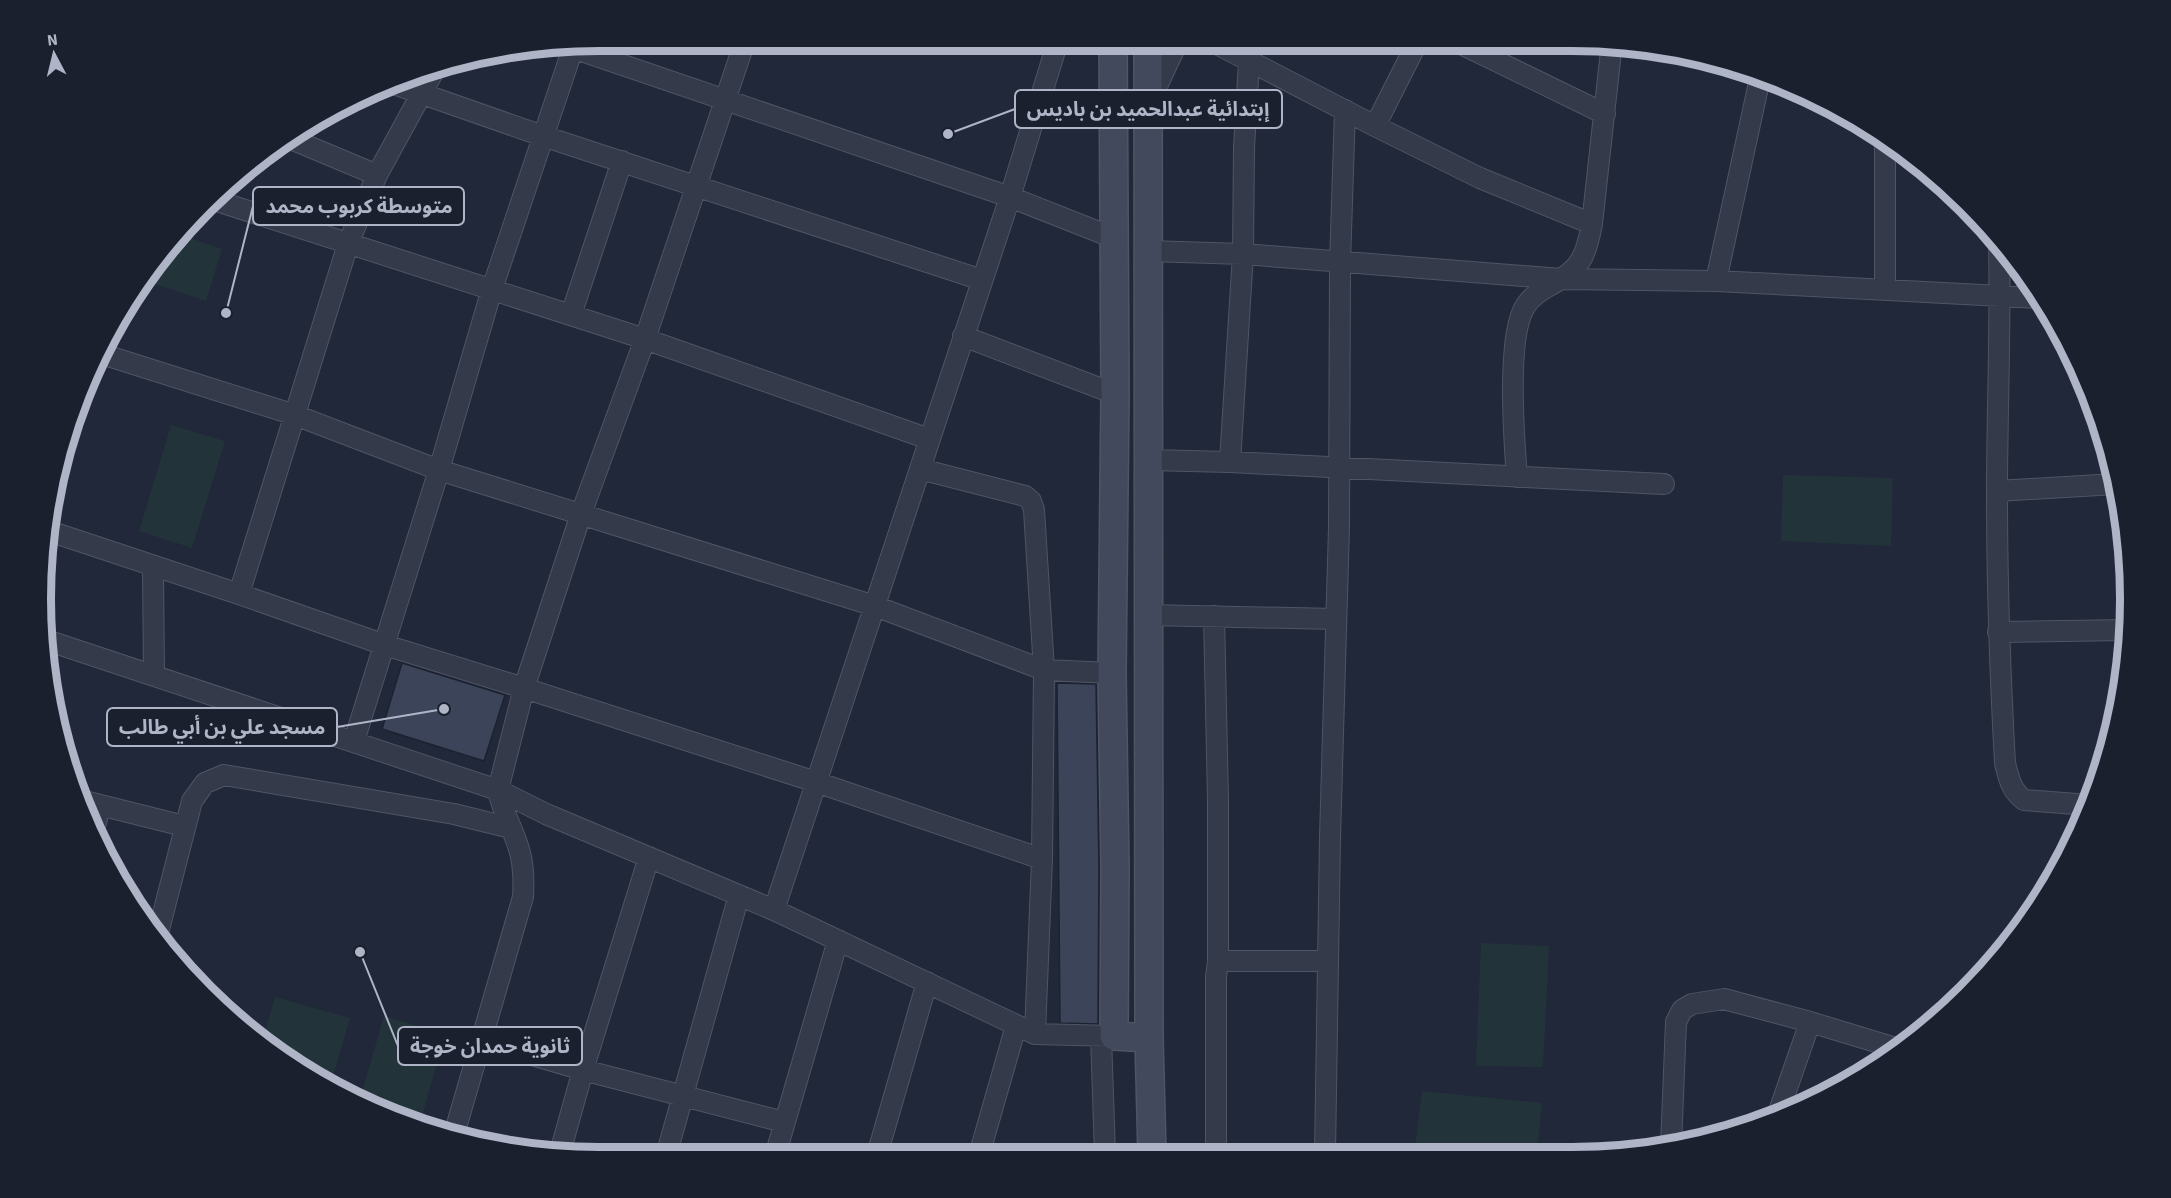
<svg xmlns="http://www.w3.org/2000/svg" width="2171" height="1198" font-family="'Source Sans 3','Noto Sans Arabic',sans-serif">
	<rect width="100%" height="100%" fill="#212839"/>
	<path fill="#22343a" d="M184,236L222,249L206,301L143,280Z
		M171,425L225,441L192,548L139,531Z
		M1783,475L1893,478L1891,546L1781,541Z
		M1481,943L1549,946L1543,1067L1476,1066Z
		M275,997L350,1018L330,1087L320,1083L264,1037Z
		M384,1016L445,1034L420,1124L360,1099Z
		M1422,1091L1542,1103L1537,1153L1414,1154Z"/>
	<path fill="#3c4459" stroke="#1c2230" stroke-width="1.5" d="M402,663L505,695L484,761L382,729Z
		M1057,683L1096,684L1099,867L1098,1024L1060,1023Z"/>
	<g fill="none" stroke-linecap="round" stroke-linejoin="round">
		<defs>
			<path id="minor" d="M1211,41L1375,126L1480,178L1592,224
				M1455,41L1605,114
				M567,46L1010,197L1114,238
				M394,84L543,136L982,280
				M1150,101L1178,41
				M1375,126L1418,41
				M291,139L377,175
				M217,201L645,339L929,439
				M1999,242C2001,326 1997,410 1997,494C1997,584 2000,673 2005,763C2009,779 2011,790 2024,800L2089,805
				M1149,251L1243,254L1562,279L1716,281L2040,298
				M1716,281L1760,78
				M1885,290V140
				M571,315L622,161
				M963,336L1115,394
				M105,355L295,415L439,470L875,606L1044,670L1112,673
				M1148,460L1230,462L1664,484
				M1230,462L1243,254L1244,148L1249,61
				M920,469L1025,496L1031,501L1034,510L1044,670L1042,859L1035,1034
				M1517,477C1514,440 1506,334 1526,305C1533,295 1541,290 1551,285C1581,269 1586,256 1592,224L1612,42
				M1997,491L2116,484
				M52,532L239,594L385,645L524,688L816,782L1042,859
				M153,566L154,676
				M239,594L348,244L377,175L436,67
				M1148,615L1336,619
				M1214,616L1218,800V961
				M1998,632L2127,630
				M43,639L498,790L546,814L774,910L1035,1034L1114,1036
				M354,741L439,470L492,289L574,45
				M80,800L184,826
				M94,831L100,806
				M774,910L1010,197L1058,41
				M158,933L192,801L205,783L224,775L454,814L511,828
				M1101,1036L1105,1155
				M481,1040L583,1070L784,1122
				M1777,1117L1810,1022
				M453,1138L523,897C524,880 524,865 519,849C513,829 502,811 498,790L524,688L581,514L645,339L745,41
				M1671,1146L1676,1022L1682,1010L1692,1004L1724,999L1810,1022L1899,1049
				M1216,1154V977L1218,961H1328
				M1325,1154L1330,837L1339,527L1340,263L1345,110
				M877,1155L927,982
				M979,1155L1016,1026
				M559,1156L583,1070L649,857
				M666,1156L739,895
				M775,1156L838,940"/>
			<path id="secondary" d="M1113,41L1115,394L1112,673L1115,867L1114,1036L1149,1038
				M1148,41L1149,1038L1152,1154"/>
		</defs>
		<use href="#minor" stroke="#4f5564" stroke-width="22"/>
		<use href="#secondary" stroke="#4f5564" stroke-width="30"/>
		<use href="#minor" stroke="#343a49" stroke-width="20"/>
		<use href="#secondary" stroke="#42495c" stroke-width="27"/>
	</g>
	<path d="M0 0H2171V1198H0ZM599 51H1572A548 548 0 0 1 2120 599V599A548 548 0 0 1 1572 1147H599A548 548 0 0 1 51 599V599A548 548 0 0 1 599 51Z" fill="#1a202e" fill-rule="evenodd"/>
	<path fill="none" stroke="#afb5c6" stroke-width="8" d="M599 51H1572A548 548 0 0 1 2120 599V599A548 548 0 0 1 1572 1147H599A548 548 0 0 1 51 599V599A548 548 0 0 1 599 51Z"/>
	<path fill="none" stroke="#afb5c6" stroke-width="2" d="M948 134L1015 109M226 313L253 206M444 709L337 727M360 952L398 1046"/>
	<g fill="#afb5c6" stroke="#1a202e" stroke-width="2">
		<circle cx="948" cy="134" r="6"/>
		<circle cx="226" cy="313" r="6"/>
		<circle cx="444" cy="709" r="6"/>
		<circle cx="360" cy="952" r="6"/>
	</g>
	<g fill="#1a202e" stroke="#afb5c6" stroke-width="2">
		<rect x="1015" y="90" width="267" height="38" rx="6"/>
		<rect x="253" y="187" width="211" height="38" rx="6"/>
		<rect x="107" y="708" width="230" height="38" rx="6"/>
		<rect x="398" y="1027" width="184" height="38" rx="6"/>
	</g>
	<g font-size="20" text-anchor="middle" font-weight="bold" fill="#afb5c6">
		<text x="1148" y="116">إبتدائية عبدالحميد بن باديس</text>
		<text x="359" y="213">متوسطة كربوب محمد</text>
		<text x="222" y="734">مسجد علي بن أبي طالب</text>
		<text x="490" y="1053">ثانوية حمدان خوجة</text>
	</g>
	<g transform="translate(54 54) rotate(353)" stroke="#1a202e" stroke-width="4.5" paint-order="stroke">
	<path d="M0-4.5L10 22L0 15L-10 22Z" fill="#afb5c6"/>
	<text y="-9" font-size="16" font-weight="bold" text-anchor="middle" fill="#afb5c6">N</text>
	</g>
</svg>
